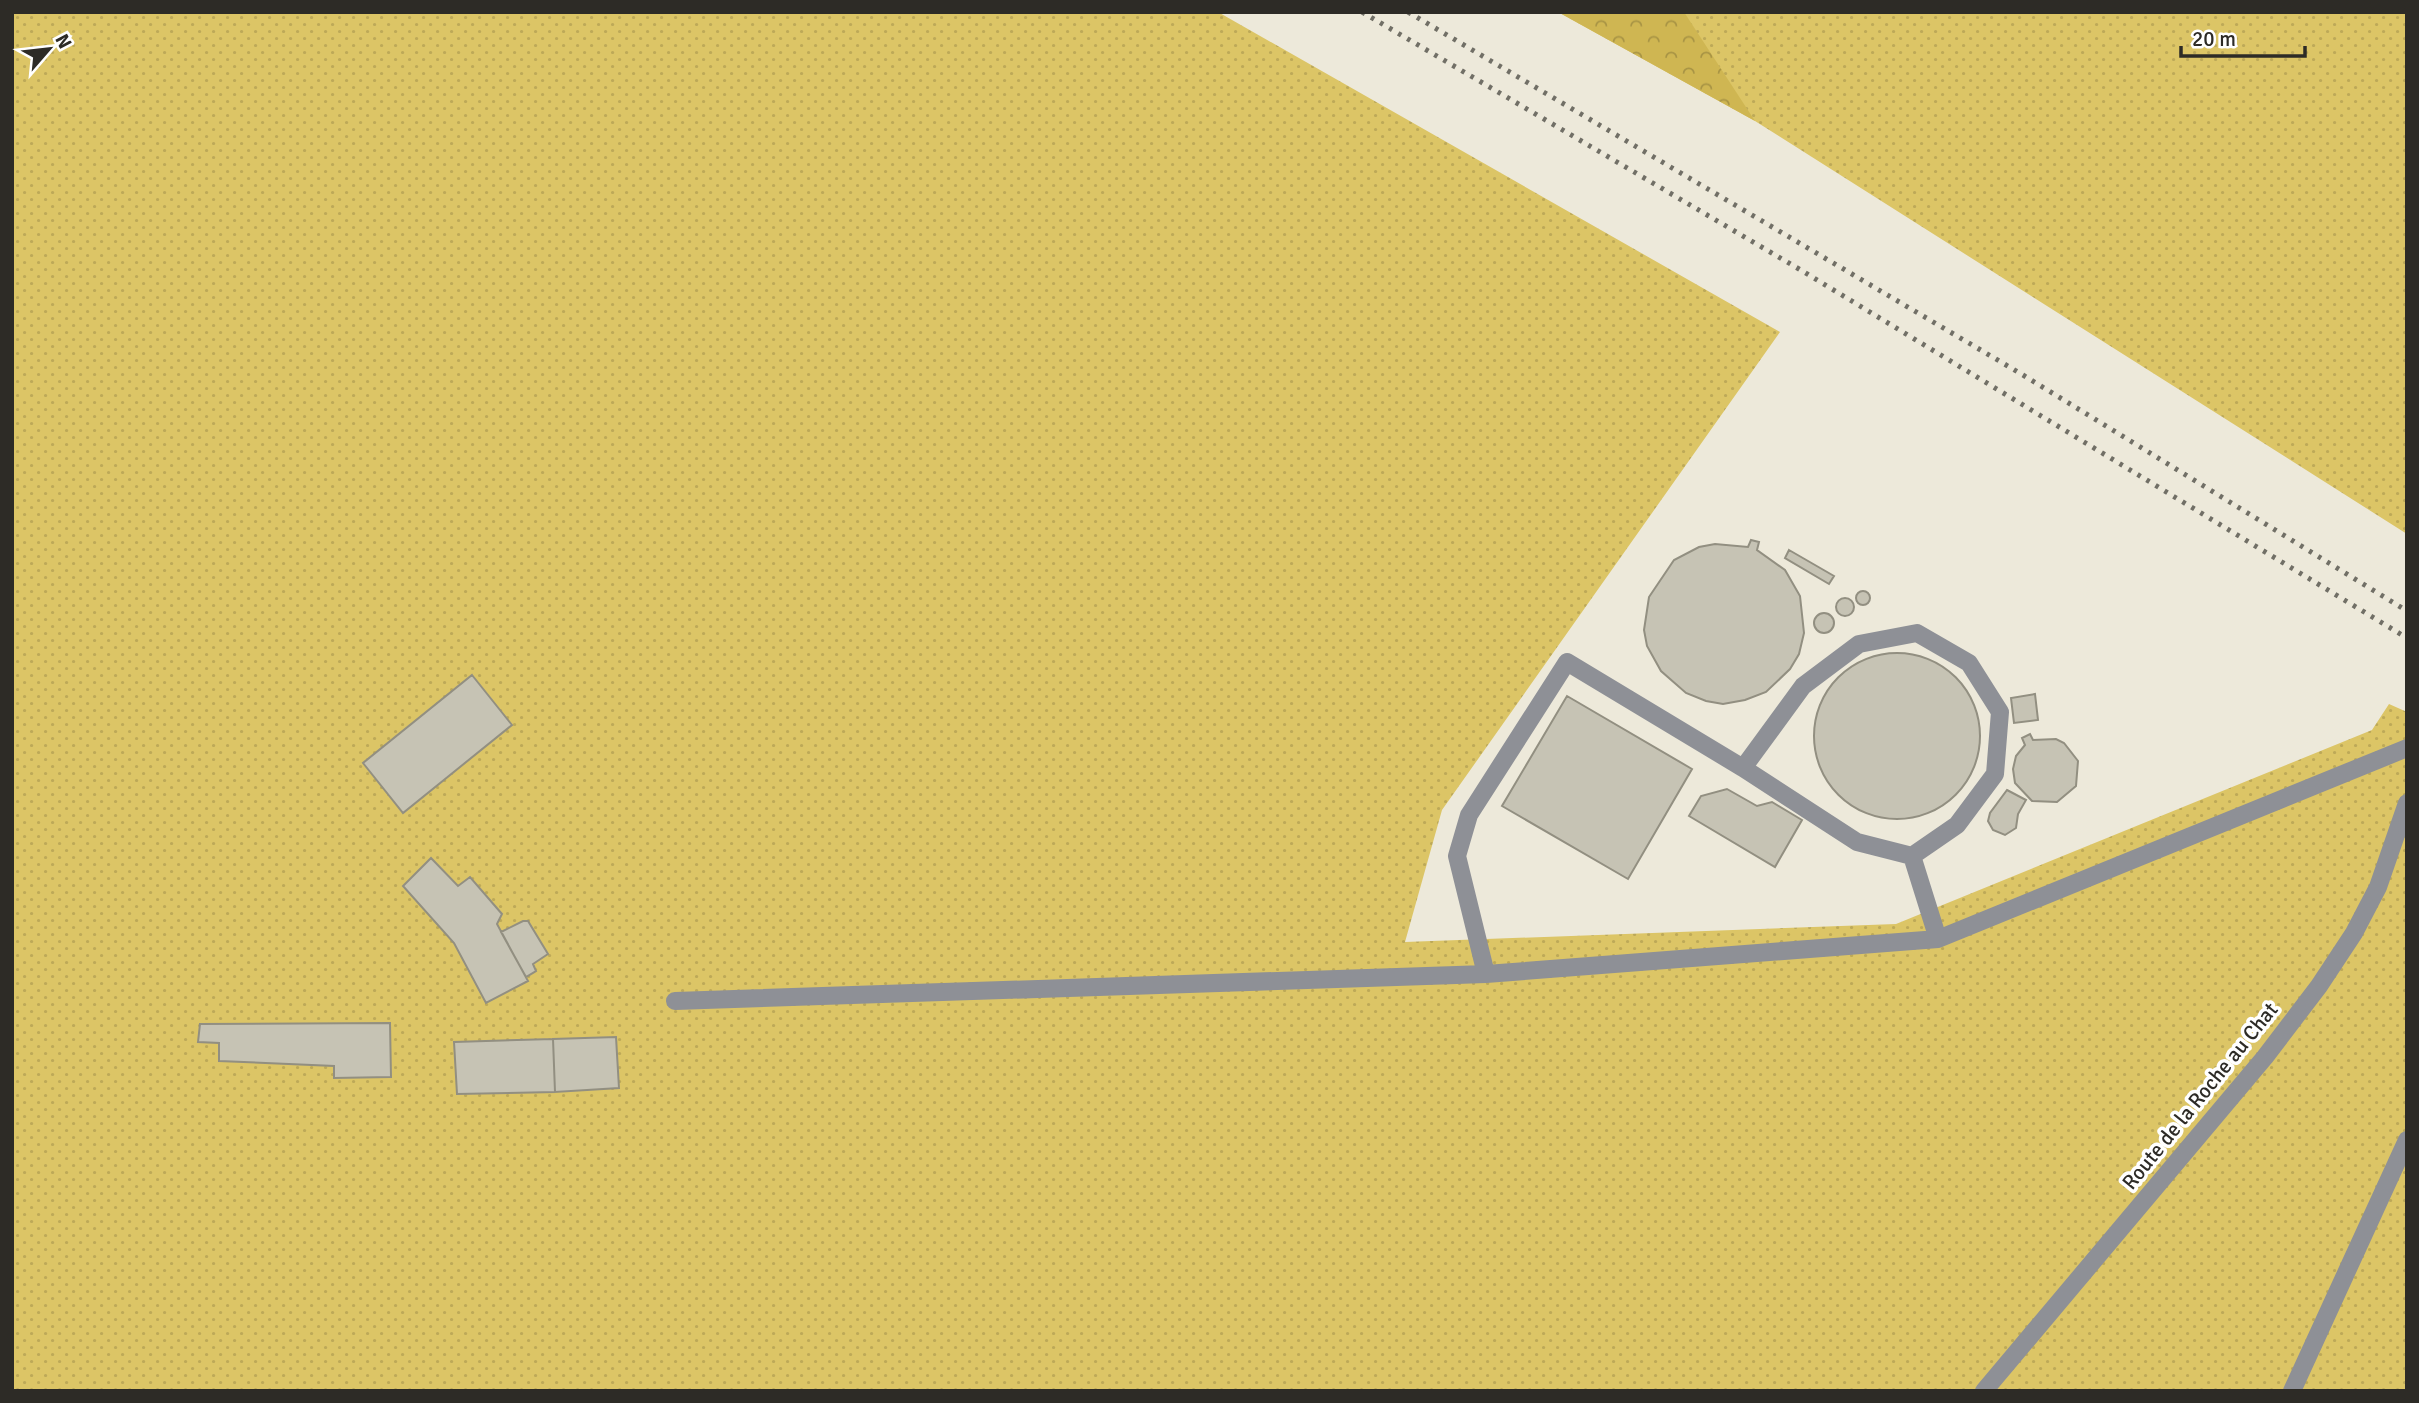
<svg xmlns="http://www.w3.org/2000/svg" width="2419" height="1403" font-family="Signika,sans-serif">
	<defs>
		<pattern id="grass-dots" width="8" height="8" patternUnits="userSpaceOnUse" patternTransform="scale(1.75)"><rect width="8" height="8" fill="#dcc566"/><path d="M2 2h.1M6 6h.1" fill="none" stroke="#bda958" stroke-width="1.8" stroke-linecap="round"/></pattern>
		<pattern id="forest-crowns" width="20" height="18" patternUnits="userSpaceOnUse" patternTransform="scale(1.75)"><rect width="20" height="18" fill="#cfb652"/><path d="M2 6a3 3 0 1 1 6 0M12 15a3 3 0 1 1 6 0" fill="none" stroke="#a89444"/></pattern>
	</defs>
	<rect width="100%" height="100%" fill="#ede9da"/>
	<path fill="url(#grass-dots)" d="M12,12H1218L1780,332L1442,810L1405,942L1896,924L2372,730L2389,704L2407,712V1391H12Z
		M1558,12H2407V534L1755,121Z"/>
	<path fill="url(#forest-crowns)" d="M1558,12H1684L1755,121Z"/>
	<path fill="#c6c3b4" stroke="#928f81" stroke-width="2" d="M1751,540L1759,542L1757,550L1785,570L1800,596L1804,633L1799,654L1790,669L1766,692L1745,700L1723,704L1706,701L1686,693L1661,671L1647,646L1644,630L1649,597L1674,560L1699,547L1715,544L1748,547Z
		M1789,550L1834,576L1829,584L1785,558Z
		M1856 598a7 7 0 1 1 14 0a7 7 0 1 1-14 0Z
		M1836 607a9 9 0 1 1 18 0a9 9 0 1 1-18 0Z
		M1814 623a10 10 0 1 1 20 0a10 10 0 1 1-20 0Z
		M1814 736a83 83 0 1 1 166 0a83 83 0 1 1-166 0Z
		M472,675L512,725L403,813L363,763Z
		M2035,694L2038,720L2014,723L2011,698Z
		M1567,696L1692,769L1628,879L1502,806Z
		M2030,734L2033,740L2056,739L2064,743L2078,761L2076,786L2057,802L2032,801L2015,783L2013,769L2016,756L2025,745L2022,738Z
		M1727,789L1757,806L1772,802L1802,820L1775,867L1689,816L1701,796Z
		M2007,790L2026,800L2018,814L2016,828L2005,835L1993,830L1988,821L1990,813Z
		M431,858L458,886L470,877L502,914L497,924L528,981L486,1003L454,943L403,886Z
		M523,921H528L548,954L533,964L536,971L526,977L501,932Z
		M390,1023L391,1077L334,1078V1066L219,1061V1043L198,1042L200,1024Z
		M616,1037L619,1088L555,1092L553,1039Z
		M553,1039L555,1092L457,1094L454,1042Z"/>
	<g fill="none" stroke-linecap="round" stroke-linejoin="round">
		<path stroke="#8e9096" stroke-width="18" d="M1743,768L1803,686L1859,644L1917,633L1969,663L2000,712L1995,774L1957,825L1912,856
			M1486,974L1457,856L1469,815L1567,662L1743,768L1857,842L1912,856L1938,939
			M675,1001L1486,974L1938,939L2407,748
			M1984,1391L2265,1057L2319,986L2354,933L2378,887L2407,803
			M2292,1391L2407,1140"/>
		<path stroke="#716f66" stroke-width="5" stroke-dasharray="3.5 7" stroke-linecap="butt" d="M1362,12L1799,269L2407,638
			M1408,12L2023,375L2407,611"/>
	</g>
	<g text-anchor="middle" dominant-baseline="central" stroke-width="7" stroke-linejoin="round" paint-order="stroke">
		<g font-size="21" fill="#2d2b26" stroke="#fff">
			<text transform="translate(2200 1096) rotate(-51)">Route de la Roche au Chat</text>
		</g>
	</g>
	<rect width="2419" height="1403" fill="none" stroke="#2d2b26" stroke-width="28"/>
	<g transform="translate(49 49) rotate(62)" stroke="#ffffff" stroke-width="5" paint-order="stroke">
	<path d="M0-5L12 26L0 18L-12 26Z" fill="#2d2b26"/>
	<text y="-10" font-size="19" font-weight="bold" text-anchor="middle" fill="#2d2b26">N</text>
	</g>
	<path d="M2181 46v10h124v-10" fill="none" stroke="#2d2b26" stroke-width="3.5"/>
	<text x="2192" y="46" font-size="21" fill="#2d2b26" stroke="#ffffff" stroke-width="5" paint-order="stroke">20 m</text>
</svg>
